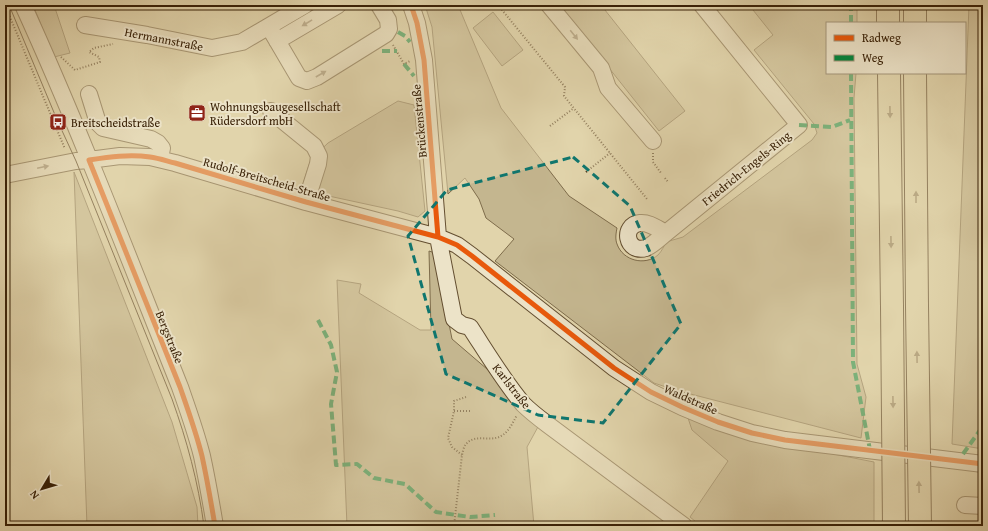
<svg xmlns="http://www.w3.org/2000/svg" width="988" height="531" font-family="'Gentium Book Plus',serif">
	<rect width="100%" height="100%" fill="#e1d4ab"/>
	<filter id="stains"><feTurbulence type="fractalNoise" baseFrequency=".005" numOctaves="4"/><feColorMatrix values="0 0 0 0 .2 0 0 0 0 .09 0 0 0 0 .02 0 0 0 .5 -.17"/></filter>
	<radialGradient id="worn" r=".72"><stop offset=".6" stop-color="#630" stop-opacity="0"/><stop offset="1" stop-color="#630" stop-opacity=".3"/></radialGradient>
	<path fill="#c4b68f" stroke="#7e6c4b" d="M33,5H54L70,53L54,57Z
		M425,5H458L501,108L569,196L617,228C616,233 615,239 617,244C623,261 645,266 658,255C662,251 664,246 666,242L683,237L812,140L817,133L814,124L754,50L773,35L749,5H857V23H827V73H856L854,98L857,364L866,397L861,438L675,390L654,383L495,261L514,239L486,218L479,199L465,178L448,194L432,27Z
		M559,5H601L685,111L659,131Z
		M969,5H983V449L952,444Z
		M493,12L523,50L502,66L473,28Z
		M398,101L414,105L425,211L418,217L398,211L301,190L311,159L328,143Z
		M74,172L172,422L197,507L198,526H87Z
		M429,251L435,253L452,339L487,369L539,425L527,447L534,526H347L337,280L361,284L359,293L420,330H431Z
		M687,415L742,436L874,462V526H701L690,517L728,461L692,430Z"/>
	<g fill="none" stroke-linecap="round" stroke-linejoin="round">
		<defs>
			<path id="minor" d="M23,5C80,130 129,259 180,387C188,410 196,432 202,456C207,479 211,502 215,526
				M411,5L417,23L424,60L438,237L454,319L462,325L470,327C487,353 503,380 523,404C530,411 539,418 547,424L684,526
				M549,5L601,68L608,88L653,141
				M85,25L147,35L212,48L242,42L305,5
				M269,27L299,78L307,81L317,77L386,34L389,29L388,20L379,5
				M277,41L338,5
				M89,94L98,123L103,128L151,139L158,143L162,148L160,159
				M271,111L314,146L319,156L318,164L306,202
				M5,175L76,161L89,160L120,156L150,157L175,163L306,202L438,237L457,245L472,256L614,368L651,392L682,407L718,422L752,433L785,440L983,464
				M666,233C660,238 653,245 646,248C626,254 621,225 640,223C649,222 658,229 666,233L799,125L702,5
				M965,505L983,506"/>
			<path id="highway" d="M888,5V23
				M915,5V23
				M889,73L892,307
				M915,73L917,306"/>
		</defs>
		<use href="#minor" stroke="#634e30" stroke-width="18"/>
		<use href="#highway" stroke="#392107" stroke-width="24"/>
		<path stroke="#392107" stroke-width="2" stroke-dasharray="1 2" stroke-linecap="butt" d="M5,5L65,149
			M498,5L565,87L564,96L647,199
			M351,8L357,5
			M393,45L404,64L410,61
			M61,57L75,70L100,62L99,57L89,52L94,48L113,44
			M550,126L574,108
			M653,153V162L661,173
			M586,172L610,153
			M665,178L668,182
			M454,411H471
			M462,455L452,447L448,438L454,411V401L466,397
			M454,526L462,455C463,451 464,445 467,443C476,434 491,442 501,436C509,432 513,422 517,415"/>
		<use href="#minor" stroke="#ece3c8" stroke-width="16"/>
		<use href="#highway" stroke="#e1d4ab" stroke-width="22"/>
		<path stroke="#392107" stroke-width="1" d="M9,5L58,122L76,161L172,399C187,441 198,481 204,526"/>
		<defs>
			<path id="highway-bridge" d="M917,306L920,526
				M892,307L894,526"/>
		</defs>
		<use href="#highway-bridge" stroke="#392107" stroke-width="24" stroke-linecap="butt"/>
		<use href="#highway-bridge" stroke="#e1d4ab" stroke-width="22"/>
		<path stroke="#00873e" stroke-width="4" stroke-dasharray="8 4" stroke-linecap="butt" d="M851,23V5
			M398,32L405,36L410,42
			M382,51H397
			M404,64L414,76
			M851,73L853,362L870,450
			M799,125L832,127L850,120
			M318,320L331,345L337,372L331,404L336,465L357,464L374,478L405,484L436,512L470,517L495,515
			M963,454L983,426"/>
		<defs>
			<path id="cycleway" d="M411,5L417,23L424,60L438,237
				M215,526C211,502 207,479 202,456C196,432 188,410 180,387L89,160C109,157 129,154 150,157C158,158 167,161 175,163L306,202L438,237L457,245L472,256L614,368L651,392L682,407L718,422L752,433L785,440L983,464"/>
		</defs>
		<use href="#cycleway" stroke="#ece3c8" stroke-width="8"/>
		<use href="#cycleway" stroke="#e8590c" stroke-width="5"/>
	</g>
	<defs><path id="oneway-solid" d="M-6-.8H1V-3.2L6.5 0L1 3.2V.8H-6Z"/></defs>
	<g fill="#928268">
		<use href="#oneway-solid" transform="translate(307 23) rotate(149)"/>
		<use href="#oneway-solid" transform="translate(574 35) rotate(51)"/>
		<use href="#oneway-solid" transform="translate(321 74) rotate(-30)"/>
		<use href="#oneway-solid" transform="translate(43 167) rotate(-12)"/>
	</g>
	<g fill="#8d7a59">
		<use href="#oneway-solid" transform="translate(890 112) rotate(89)"/>
		<use href="#oneway-solid" transform="translate(916 197) rotate(-90)"/>
		<use href="#oneway-solid" transform="translate(891 242) rotate(89)"/>
		<use href="#oneway-solid" transform="translate(917 357) rotate(-91)"/>
		<use href="#oneway-solid" transform="translate(893 402) rotate(89)"/>
		<use href="#oneway-solid" transform="translate(919 487) rotate(-91)"/>
	</g>
	<path d="M0 0H988V531H0ZM573,157L630,206L681,324L603,423L538,415L446,374L408,236L447,190Z" fill="#e1d4ab" fill-opacity=".55" fill-rule="evenodd"/>
	<path fill="none" stroke="#0f766e" stroke-width="3" stroke-dasharray="8 5" stroke-linejoin="round" d="M573,157L630,206L681,324L603,423L538,415L446,374L408,236L447,190Z"/>
	<defs>
		<symbol id="office-square" viewBox="-11 -11 22 22"><rect x="-9" y="-9" width="18" height="18" rx="4" fill="#8f2418" stroke="#ece3c8"/><path d="M-6-3h4V-5.5h4V-3h4V5H-6ZM-1-4.5V-3h2v-1.5ZM-6 0V1H6V0Z" fill="#fff"/></symbol>
		<symbol id="bus-square" viewBox="-11 -11 22 22"><rect x="-9" y="-9" width="18" height="18" rx="4" fill="#8f2418" stroke="#ece3c8"/><path d="M-5-6H5V4H4V6H2V4H-2V6H-4V4H-5ZM-3.5-4V0h7V-4ZM-3.5 1.2v1.5H-2V1.2ZM2 1.2v1.5H3.5V1.2Z" fill="#fff"/></symbol>
	</defs>
	<g fill-rule="evenodd">
		<use href="#office-square" x="187" y="103" width="20" height="20"/>
		<use href="#bus-square" x="48" y="112" width="20" height="20"/>
	</g>
	<g text-anchor="middle" dominant-baseline="central" stroke-width="4" stroke-linejoin="round" paint-order="stroke">
		<g font-size="12" fill="#392107" stroke="#ece3c8">
			<text transform="translate(164 39) rotate(11)">Hermannstraße</text>
			<text transform="translate(419 121) rotate(-95)">Brückenstraße</text>
			<text transform="translate(746 168) rotate(-39)">Friedrich-Engels-Ring</text>
			<text transform="translate(267 179) rotate(16)">Rudolf-Breitscheid-Straße</text>
			<text transform="translate(170 337) rotate(68)">Bergstraße</text>
			<text transform="translate(512 386) rotate(52)">Karlstraße</text>
			<text transform="translate(691 399) rotate(24)">Waldstraße</text>
		</g>
		<g font-size="12" fill="#392107" stroke="#ece3c8" text-anchor="start">
			<text x="210" y="106">Wohnungsbaugesellschaft<tspan x="210" dy="14">Rüdersdorf mbH</tspan></text>
			<text x="71" y="122">Breitscheidstraße</text>
		</g>
	</g>
	<rect width="988" height="531" fill="none" stroke="#e1d4ab" stroke-width="20"/>
	<rect x="6" y="6" width="976" height="519" fill="none" stroke="#392107" stroke-width="2"/>
	<rect x="10" y="10" width="968" height="511" fill="none" stroke="#392107"/>
	<rect x="826" y="22" width="140" height="52" fill="#ece3c8" stroke="#a4957b"/>
	<rect x="834" y="35" width="20" height="6" fill="#e8590c" stroke="#a4957b"/>
	<text x="862" y="42" font-size="12" fill="#392107">Radweg</text>
	<rect x="834" y="55" width="20" height="6" fill="#00873e" stroke="#a4957b"/>
	<text x="862" y="62" font-size="12" fill="#392107">Weg</text>
	<g transform="translate(42 489) rotate(232)" stroke="#ece3c8" stroke-width="3" paint-order="stroke">
	<path d="M0-3L7 15L0 10L-7 15Z" fill="#392107"/>
	<text y="-6" font-size="11" font-weight="bold" text-anchor="middle" fill="#392107">N</text>
	</g>
	<rect width="100%" height="100%" filter="url(#stains)"/>
	<rect width="100%" height="100%" fill="url(#worn)"/>
</svg>
